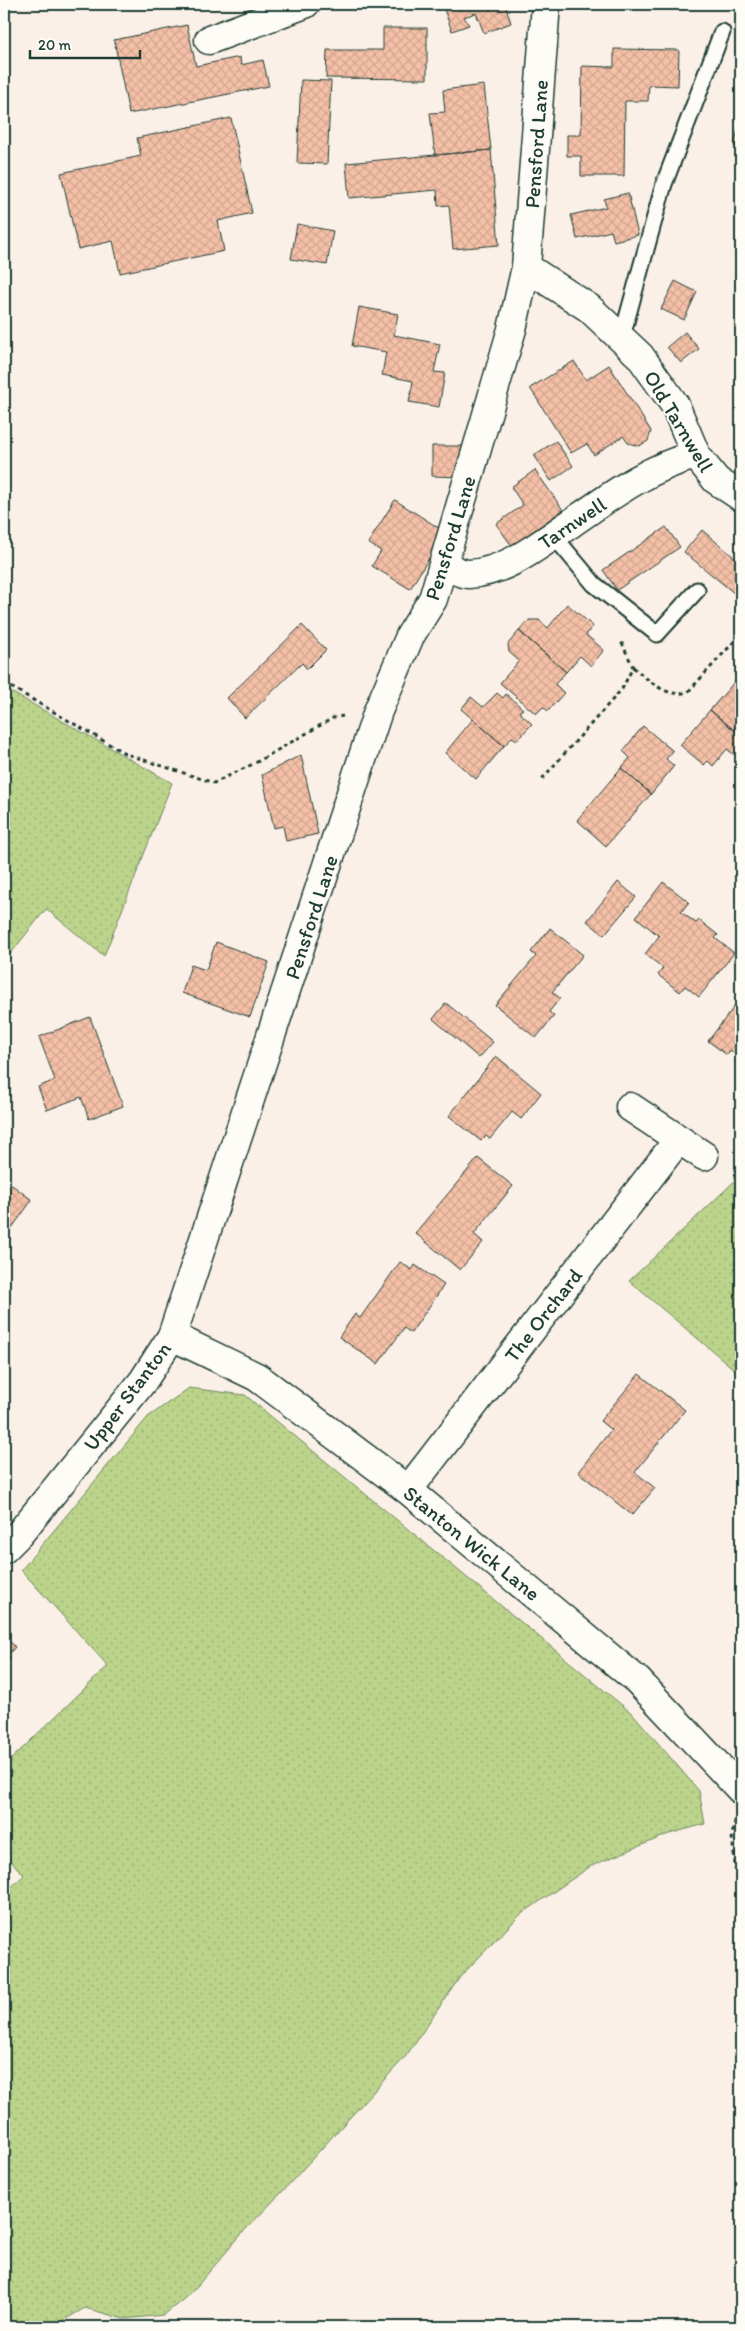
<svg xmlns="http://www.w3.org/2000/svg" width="745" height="2331" font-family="Itim,sans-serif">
	<defs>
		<pattern id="grass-dots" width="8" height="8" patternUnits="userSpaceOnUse" patternTransform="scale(1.25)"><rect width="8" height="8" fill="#bbd38a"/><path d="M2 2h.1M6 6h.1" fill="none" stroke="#a0b678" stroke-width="1.8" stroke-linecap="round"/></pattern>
		<pattern id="building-cross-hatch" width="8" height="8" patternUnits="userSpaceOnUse" patternTransform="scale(1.25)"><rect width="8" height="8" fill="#f5c0a7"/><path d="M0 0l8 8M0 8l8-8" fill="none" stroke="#d2a690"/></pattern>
	</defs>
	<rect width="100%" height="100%" fill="#fbf0e7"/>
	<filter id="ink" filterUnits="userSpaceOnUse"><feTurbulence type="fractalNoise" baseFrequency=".02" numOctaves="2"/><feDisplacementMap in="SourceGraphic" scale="10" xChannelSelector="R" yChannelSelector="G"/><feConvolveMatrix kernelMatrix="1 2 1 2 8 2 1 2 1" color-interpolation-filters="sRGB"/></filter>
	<g filter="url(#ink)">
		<path fill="url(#grass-dots)" stroke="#6d885f" d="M4,688L172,783L104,956L46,909L4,962Z
			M741,1175V1375L629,1281Z
			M189,1388L245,1395L634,1715L699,1791L705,1824L669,1834L591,1866L520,1915L460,1977L406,2056L281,2193L246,2229L191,2293L164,2315L124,2319L85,2308L52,2327H4V1894L24,1875L4,1854V1766L108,1666L21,1570L148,1417Z"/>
		<path fill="url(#building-cross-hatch)" stroke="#1f3d34" d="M442,4H507H505L511,23L484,33L476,13L464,17L469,25L452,31Z
			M187,25L196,66L240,57L241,65L263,60L269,86L129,114L114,40Z
			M383,28H427V79L326,78L327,50H383Z
			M614,49L679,50L678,86L649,85L648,101H625L624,176H581V156H567V135H581L582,66L614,67Z
			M301,80L331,81L327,164L297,163Z
			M484,85L491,150L435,155L430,113L445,112L443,90Z
			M741,117V148L734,146Z
			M231,118L252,213L218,221L224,251L120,273L113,241L78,249L61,173L141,156L137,138Z
			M491,150L499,245L453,249L449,205L438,206L437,190L349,198L346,163Z
			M628,193L638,235L614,241L611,231L577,239L571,215L606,207L604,199Z
			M297,224L333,231L327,265L291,259Z
			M675,281L697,292L684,320L661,309Z
			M359,307L398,314L394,335L440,344L434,372L445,373L439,407L409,402L413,381L382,375L386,352L352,346Z
			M685,332L699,349L681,363L667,347Z
			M574,361L586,380L609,365L651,431L648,441L639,446L628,443L623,436L594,455L587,444L571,453L530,388Z
			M556,441L573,466L551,481L534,455Z
			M432,446H463V477L432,476Z
			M535,470L563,510L512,546L496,524L523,505L511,487Z
			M395,500L445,532L410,589L372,566L381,551L368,543Z
			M666,527L680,547L617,590L603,570Z
			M702,530L741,563L740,598L684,552Z
			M567,604L593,626L586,635L604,650L591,666L580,656L566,672L519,631L529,620H539L548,628Z
			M302,625L326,650L307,669L302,663L245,718L227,698Z
			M519,631L566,672L555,684L564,693L548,711L543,707L536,714L500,683L519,661L509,652L508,644Z
			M736,680L741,684L740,735L710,710Z
			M497,693L503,698L506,694L523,709L519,712L532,724L517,740L512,737L504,746L461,709L471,697L483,707Z
			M710,710L741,736V753L733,754L727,749L713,766L708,761L704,765L680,745Z
			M473,719L504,746L476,779L445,753Z
			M643,726L673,751L666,759L674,766L651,794L621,768L630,758L623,751Z
			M301,755L318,834L286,841L283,826L274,828L262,775Z
			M621,768L651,794L606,846L577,820Z
			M618,882L636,897L604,935L587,921Z
			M663,882L689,902L681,912L696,923L699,920L718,935L715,938L734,953L699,997L685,986L680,992L658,975L663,968L645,954L659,936L636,917Z
			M550,928L583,955L552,992L560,998L549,1012L554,1016L536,1038L495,1005L536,956L531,952Z
			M216,942L269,962L250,1017L182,993L191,965L206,970Z
			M446,1003L493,1042L479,1058L433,1019Z
			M737,1003L741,1007V1059L730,1050L727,1055L708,1041Z
			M90,1017L123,1106L89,1119L81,1097L47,1110L38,1087L55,1080L39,1037Z
			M496,1056L541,1093L521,1119L512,1112L490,1139L486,1136L481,1141L449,1116Z
			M478,1158L513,1186L474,1234L483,1242L460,1270L415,1233Z
			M4,1179L32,1200L4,1239Z
			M400,1262L412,1270L415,1265L444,1285L411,1333L404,1328L378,1364L339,1337L355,1314L360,1318Z
			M639,1374L685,1410L635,1472L655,1488L632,1515L578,1472L611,1430L600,1421Z
			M4,1635L15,1647L8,1655L11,1658L4,1665Z"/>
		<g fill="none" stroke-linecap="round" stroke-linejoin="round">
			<defs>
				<path id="service" d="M621,340L664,184L722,32
					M553,535L594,584L657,634L697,590"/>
				<path id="minor" d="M209,40L305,4
					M526,267L589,308L640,356L675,405L696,455L716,480L741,497
					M443,565C451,568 461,574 469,574C507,572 540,544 570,524C609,497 649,467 696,455
					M630,1107L704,1156
					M172,1336L257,1377L408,1490L638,1681L741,1790
					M408,1490L678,1140
					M4,1549L20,1533L143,1381L172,1336L378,711L410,636L433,599L512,329L526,267L546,4"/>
			</defs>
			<use href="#service" stroke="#1f3d34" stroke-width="19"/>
			<use href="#minor" stroke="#1f3d34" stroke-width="31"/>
			<path stroke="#1f3d34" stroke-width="3" stroke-dasharray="4 4" stroke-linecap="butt" d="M633,667C649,680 666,699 688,692L741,634
				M4,683L126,754L214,783L257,762L333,718L343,716
				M542,779L622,689L633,667L621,641
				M735,1821L732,1836L736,1872"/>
			<use href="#service" stroke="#fdfcf7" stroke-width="15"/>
			<use href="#minor" stroke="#fdfcf7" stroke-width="28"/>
		</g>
	</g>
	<g text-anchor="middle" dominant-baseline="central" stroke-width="4" stroke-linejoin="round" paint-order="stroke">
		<g font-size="21" fill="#1f3d34" stroke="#fdfcf7">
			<text transform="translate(536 144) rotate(-86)">Pensford Lane</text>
			<text transform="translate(679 421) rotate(59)">Old Tarnwell</text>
			<text transform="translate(572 523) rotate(-34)">Tarnwell</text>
			<text transform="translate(450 538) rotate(-73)">Pensford Lane</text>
			<text transform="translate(311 917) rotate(-72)">Pensford Lane</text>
			<text transform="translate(543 1315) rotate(-52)">The Orchard</text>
			<text transform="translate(127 1396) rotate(-53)">Upper Stanton</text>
			<text transform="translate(472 1543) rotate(39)">Stanton Wick Lane</text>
		</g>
	</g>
	<rect width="745" height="2331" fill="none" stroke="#fdfcf7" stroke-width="20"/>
	<rect x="10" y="10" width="725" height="2311" fill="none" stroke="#1f3d34" stroke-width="2" filter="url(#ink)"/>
	<path d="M30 50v8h110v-8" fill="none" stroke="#1f3d34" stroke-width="2.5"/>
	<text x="38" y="50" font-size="15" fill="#1f3d34" stroke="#fdfcf7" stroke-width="4" paint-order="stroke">20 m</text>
</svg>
